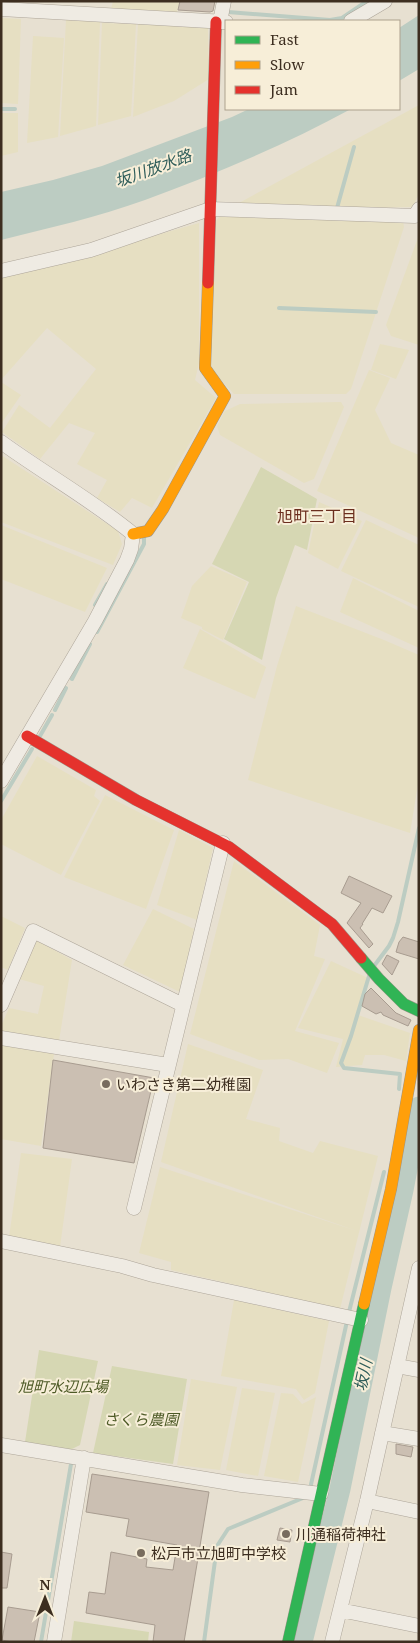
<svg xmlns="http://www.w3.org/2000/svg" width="420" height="1643" font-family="'Noto Serif','Noto Sans JP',serif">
	<rect width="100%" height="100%" fill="#e7e0d1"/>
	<path fill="#e6dfc2" d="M113,1H180L177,12L111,9Z
		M1,18L21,19L18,104L1,103Z
		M66,20L100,22L96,126L60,136Z
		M102,23L136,24L131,116L98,125Z
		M138,24L208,28L209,79L174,101L133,117Z
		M33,36L64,38L58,137L27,143Z
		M419,105V193L413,207L337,208L239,203Z
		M1,113H18V152L1,156Z
		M222,214L403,221L404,227L351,389L346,394H234L211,369L214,223Z
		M199,223V363L195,380L216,398L152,508L132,498L120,512L97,498L107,480L77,464L95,433L69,423L40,459L2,432L19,405L50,428L96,369L47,328L1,380V276L83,256Z
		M419,235V345L391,336L386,325Z
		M380,344L409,350L396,379L371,370Z
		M369,370L390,378L375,410L391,443L419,455V538L317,491Z
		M1,382L21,395L1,424Z
		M341,402L344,407L314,479L304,483L220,435L217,426L225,411L240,404Z
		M1,455L118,531L122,544L113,565L1,522Z
		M319,502L362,521L338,569L308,553Z
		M366,520L419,545V607L341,571Z
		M1,525L107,568L85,612L1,579Z
		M211,566L247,582L223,640L202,629V627L181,618L192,586Z
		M353,578L419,611V648L340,612Z
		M296,606L384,640L419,655V778L410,833L248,780L277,666Z
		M200,629L266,667L255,699L183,668Z
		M37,756L96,790L94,796L100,801L61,875L1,844V820Z
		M105,795L174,830L146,909L64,877Z
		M179,830L213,848L197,920L157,905Z
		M234,861L320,925L314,956L325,959L295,1031L339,1043L327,1073L288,1059L259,1060L190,1034Z
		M153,909L194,929L180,992L123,965Z
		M1,916L25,928L8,970L1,967Z
		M36,940L72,960L59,1041L3,1032L1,1026L9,1008L38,1014L44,986L19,979Z
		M331,961L368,978L358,1015L410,1033L406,1061L384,1055H365L362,1065L336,1067L343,1039L298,1028Z
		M1,1043L54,1054L41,1146L1,1139Z
		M188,1044L263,1070L246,1119L280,1128L279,1141L313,1153L320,1141L378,1156L340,1309L171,1270V1262L139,1253L160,1167L357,1231L161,1162Z
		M21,1153L72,1159L60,1247L9,1237Z
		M234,1300L329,1321L315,1393L304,1400L296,1389L221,1376Z
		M191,1379L237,1387L220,1470L177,1465Z
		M242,1388L275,1393L258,1476L226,1470Z
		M281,1393L293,1394L302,1404L316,1397L298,1482L264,1476Z"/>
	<path fill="#d6d7b3" d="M261,467L317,499L307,550L295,545L276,598L262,660L224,639L249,582L212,564Z
		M39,1350L98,1361L80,1445L70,1450L25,1442Z
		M112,1366L187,1379L173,1464L93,1453Z
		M74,1621L149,1632L148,1642H71Z"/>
	<path fill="#bcccc2" d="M419,15V69L399,81V28Z
		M249,109H351C285,145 215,174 145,200C98,217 49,228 1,240V192L53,180L102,166L232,117Z"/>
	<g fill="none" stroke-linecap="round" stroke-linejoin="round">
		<path stroke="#bcccc2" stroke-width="4" d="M228,12L330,20L342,18L367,1
			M1,109H15
			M337,208L354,147
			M279,308L376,312
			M95,605L107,584
			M97,632L144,544V538
			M72,679L90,644
			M55,710L66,688
			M40,736L52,715
			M1,801L32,749
			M374,966L389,946L393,938L398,922L419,828
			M369,976L351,1036L341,1063L344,1068L400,1074L399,1089
			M310,1489L349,1312L384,1172
			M41,1642L71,1464
			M204,1642L217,1546L228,1529L303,1498L304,1496"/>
		<path stroke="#bcccc2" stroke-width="21" d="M302,1642L340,1489L381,1288L403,1190L419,1107"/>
	</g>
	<path fill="#cbbfb2" stroke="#a89c90" d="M180,1H215L213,11L210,12L178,10Z
		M349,876L392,896L383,913L372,908L362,924H363L360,928L373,944L369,948L347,923L361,903L341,893Z
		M403,937L419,942V959L396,952L399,942Z
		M387,955L399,961L392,975L382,964Z
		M371,988L396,1013L411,1020L408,1026L383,1015L381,1012L376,1014L362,1006L365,994Z
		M53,1060L154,1078L134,1163L43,1148Z
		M396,1444L413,1447L411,1457L396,1454Z
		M92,1474L209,1492L184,1642H153L155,1625L86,1613L89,1592L105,1594L111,1552L147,1559L146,1567L173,1570L177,1545L126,1536L129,1519L86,1512Z
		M280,1528L292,1530L290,1542L277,1540Z
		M1,1552L12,1554L7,1588H1Z
		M8,1607L40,1612L34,1642H12L2,1640Z"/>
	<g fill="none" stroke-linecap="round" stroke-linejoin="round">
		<defs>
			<path id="street" d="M1,9L226,22
				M351,21L385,1
				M220,22L224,1
				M1,271L91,250L210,209L415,216L419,209
				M1,442C45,474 92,500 133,534L131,549L127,560L95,621L1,781
				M1,1005L33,931L183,1005
				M1,1038L168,1065
				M134,1208L223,843
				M1,1241L122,1266L153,1275L361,1320
				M397,1366L419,1370
				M382,1433L419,1439
				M1,1445L242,1485L321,1494
				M367,1501L419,1512
				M340,1610L419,1626
				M54,1642L84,1458
				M332,1642L367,1501L419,1268"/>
			<path id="fast" d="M361,958L379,979L404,1004L419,1011
				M288,1642L364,1304"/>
			<path id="slow" d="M133,534L148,531L163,509L225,396L205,368L208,283
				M364,1304L391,1189L419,1030"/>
			<path id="jam" d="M208,283L216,22
				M27,736L136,800L229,847L332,924L361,958"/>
		</defs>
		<use href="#street" stroke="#ada599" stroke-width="15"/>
		<use href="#fast" stroke="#9c958a" stroke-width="12"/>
		<use href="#slow" stroke="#9c958a" stroke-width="12"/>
		<use href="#jam" stroke="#9c958a" stroke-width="12"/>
		<use href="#street" stroke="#efebe3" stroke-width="14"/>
		<use href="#fast" stroke="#30b455" stroke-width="11"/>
		<use href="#slow" stroke="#ff9f0a" stroke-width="11"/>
		<use href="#jam" stroke="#e5322d" stroke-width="11"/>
	</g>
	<g fill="#786c5e" stroke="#f7eed8" stroke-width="2">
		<circle cx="106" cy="1084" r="5"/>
		<circle cx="286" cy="1534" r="5"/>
		<circle cx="141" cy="1553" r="5"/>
	</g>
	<g text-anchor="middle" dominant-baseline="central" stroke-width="4" stroke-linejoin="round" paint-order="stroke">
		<g font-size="15" fill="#3d2e20" stroke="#f7eed8" text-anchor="start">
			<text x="116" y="1084">いわさき第二幼稚園</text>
			<text x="296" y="1534">川通稲荷神社</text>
			<text x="151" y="1553">松戸市立旭町中学校</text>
		</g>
		<g font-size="15" font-style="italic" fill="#4d5a26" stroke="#f7eed8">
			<text x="63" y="1386">旭町水辺広場</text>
			<text x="141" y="1419">さくら農園</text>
		</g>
		<g font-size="16" font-style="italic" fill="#2f5d5a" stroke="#f7eed8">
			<text transform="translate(153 168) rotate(-20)">坂川放水路</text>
			<text transform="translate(363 1375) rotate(-78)">坂川</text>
		</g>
		<g font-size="16" fill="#6b2e1e" stroke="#f7eed8">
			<text x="317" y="516">旭町三丁目</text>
		</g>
	</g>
	<rect width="420" height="1643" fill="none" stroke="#3d2e20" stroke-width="5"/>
	<rect x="225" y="20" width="175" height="90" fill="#f7eed8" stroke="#ada18e"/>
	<rect x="235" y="36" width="25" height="8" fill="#30b455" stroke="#ada18e"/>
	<text x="270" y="45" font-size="15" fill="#3d2e20">Fast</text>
	<rect x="235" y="61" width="25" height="8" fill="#ff9f0a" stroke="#ada18e"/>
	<text x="270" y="70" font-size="15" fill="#3d2e20">Slow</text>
	<rect x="235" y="86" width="25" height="8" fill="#e5322d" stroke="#ada18e"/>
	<text x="270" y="95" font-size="15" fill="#3d2e20">Jam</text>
	<g transform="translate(45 1598)" stroke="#f7eed8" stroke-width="4" paint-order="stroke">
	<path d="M0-4L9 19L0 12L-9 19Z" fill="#3d2e20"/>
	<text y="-8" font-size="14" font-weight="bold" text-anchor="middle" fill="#3d2e20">N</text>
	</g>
</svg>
